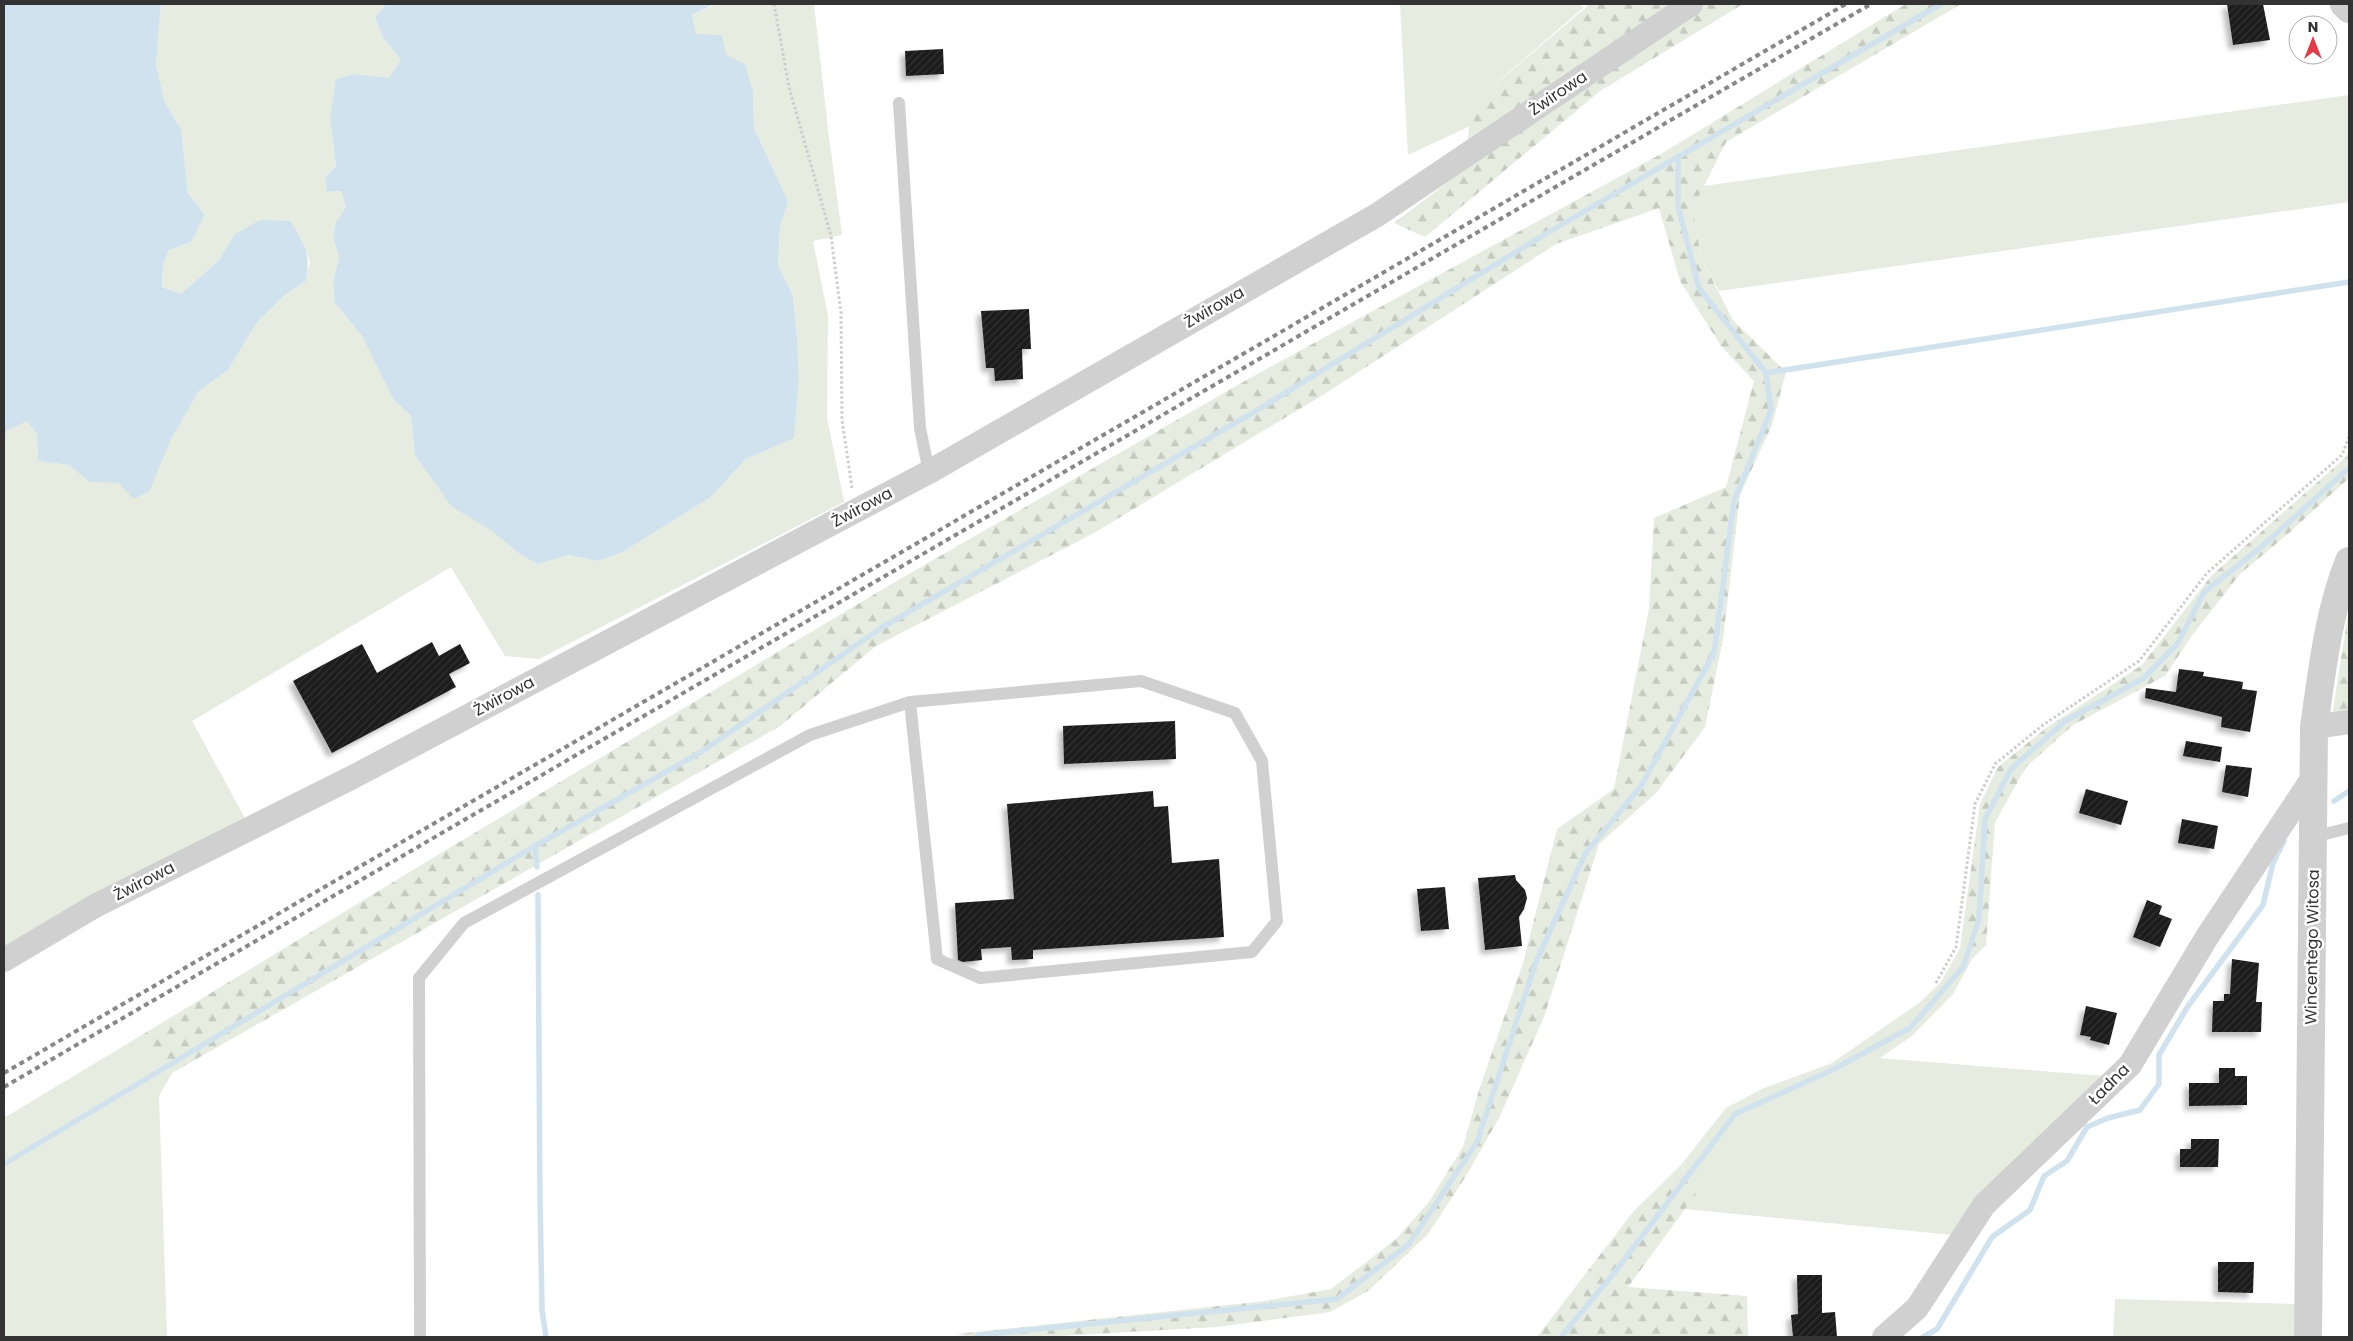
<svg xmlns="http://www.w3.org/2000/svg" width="2353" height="1341" font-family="Poppins,sans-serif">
	<defs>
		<pattern id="forest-firs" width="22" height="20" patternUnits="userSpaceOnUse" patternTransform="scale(1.25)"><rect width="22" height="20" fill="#e6ecdf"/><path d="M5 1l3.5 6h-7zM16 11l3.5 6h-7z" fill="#c6cbc0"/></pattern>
		<pattern id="building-hatch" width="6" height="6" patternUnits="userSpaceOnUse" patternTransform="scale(1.25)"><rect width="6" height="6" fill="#1a1a1a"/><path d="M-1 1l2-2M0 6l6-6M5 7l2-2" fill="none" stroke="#333"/></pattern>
		<filter id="shadow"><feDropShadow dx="-4.5" dy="4.5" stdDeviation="2.5" flood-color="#0004"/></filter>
	</defs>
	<rect width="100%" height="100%" fill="#fff"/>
	<path fill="#e6ecdf" d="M161,4H386L375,17L382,36L401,60L389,78L355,74L330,118L336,166L325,177L327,192L341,191L346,207L336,222L333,236L339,257L333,283L335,303L362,336L393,399L411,416L415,455L492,531L518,553L537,564L568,555L598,561L623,552L711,497L746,459L794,437L799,379L797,337L793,296L778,265L780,228L788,201L754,128L753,92L726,55L696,34L692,15L716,4H814L828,129L842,235L813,241L828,316L827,418L844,502L539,659L505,656L451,567L192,721L246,820L4,949V473L6,431L27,420L37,434L38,461L69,465L91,481L119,483L171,438L199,391L228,370L257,322L286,294L306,281L310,262L301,238L234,235L219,260L181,294L162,287L163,265L169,250L191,242L205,215L188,193L181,129L165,103L156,64Z
		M1400,4H1580L1583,8L1472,104L1470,126L1408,155Z
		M2349,95V202L1719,291L1701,258L1693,208L1704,186Z
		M1960,948L1972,959L1953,994L1912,1036L1880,1058L2104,1076L1953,1235L1685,1209L1696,1194L1681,1165L1726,1108L1762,1089L1832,1063L1919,1003L1941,982Z
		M132,1041L172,1073L159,1096L167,1337H4V1118Z
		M2115,1299L2295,1304L2294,1337H2113Z"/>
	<path fill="url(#forest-firs)" d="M1590,4H1743L1600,91L1425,237L1394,223L1464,170L1472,104Z
		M1906,4H1961L1726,142L1693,208L1701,258L1733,320L1786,372L1772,425L1740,495L1723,639L1705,727L1656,793L1599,844L1544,1017L1499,1118L1466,1176L1428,1234L1368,1291L1330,1312L1217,1327L1041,1337H967L957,1334L1265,1301L1331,1289L1395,1240L1429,1202L1463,1147L1479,1090L1523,963L1557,829L1614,789L1649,609L1654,518L1726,487L1754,381L1721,346L1680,281L1659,208L1556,244L1326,393L1094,533L876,646L780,726L172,1073L132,1041L446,850L900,579L1250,378L1661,154Z
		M2349,449V478L2289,533L2240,574L2191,637L2165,676L2073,725L2026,767L1995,822L1986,945L1972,959L1960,948L1980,804L1998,767L2046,728L2142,665L2211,576L2346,457Z
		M2349,608V718L2332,716Z
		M1681,1165L1696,1194L1628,1287L1747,1296L1748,1337H1537L1633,1212Z"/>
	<path fill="#cfe2ee" d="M4,4H161L156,64L165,103L181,129L188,193L205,215L191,242L169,250L163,265L162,287L181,294L219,260L234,235L260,220L290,221C305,244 311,254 306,281L286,294L257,322L228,370L199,391L171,439L149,492L133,499L119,483L90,482L69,465L38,461L37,434L27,421L6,431L4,473Z
		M386,4H714L692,15L696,34L722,35L726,55L745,64L753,92L754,128L788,201L780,228L778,265L793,296L797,337L799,379L794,438L746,459L711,497L623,552L598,561L568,555L537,564L518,553L492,531L451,506L415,455L411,416L393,399L362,336L335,303L333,283L339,257L333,237L336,222L346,207L341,191L327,192L325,177L336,166L330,118L336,79L355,74L389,78L401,60L382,36L375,17Z"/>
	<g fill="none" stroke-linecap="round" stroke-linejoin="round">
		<path stroke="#cfe2ee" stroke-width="5.5" d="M1766,373L2349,282
			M2334,801L2349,791
			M535,846L537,867
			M538,895L540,1200L542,1310L546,1337
			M4,1164L535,846L701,752L881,628L1254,412L1547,233L1941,4
			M978,1335L1337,1299L1409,1244L1477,1142L1536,962L1585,854L1641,786L1714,653L1734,501L1771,410L1766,373L1699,288L1678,206V157
			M1561,1337L1614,1273L1735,1114L1832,1070L1910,1028L1963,967L1979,919L1985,819L2011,769L2065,721L2144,678L2178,643L2204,592L2259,549L2349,468
			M1923,1337L1937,1329L1992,1237L2030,1210L2044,1176L2067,1161L2087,1127L2108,1118L2140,1110L2159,1084V1055L2188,1006L2263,905L2273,863L2284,841"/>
	</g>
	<path fill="url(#building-hatch)" filter="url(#shadow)" d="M2227,4H2263L2270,40L2233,45Z
		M943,49L944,74L906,76L905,51Z
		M1029,309L1031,349H1022L1023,379L995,381L994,368H986L981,311Z
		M432,642L439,656L460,644L470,663L449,674L456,687L332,753L293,681L362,644L377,673Z
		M2179,669L2204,672L2203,676L2243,682L2242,689L2257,691L2250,732L2221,727L2222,717L2145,698L2146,688L2176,692Z
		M1175,721L1176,759L1064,764L1063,726Z
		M2186,741L2222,747L2220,762L2183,756Z
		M2226,765L2252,768L2248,797L2222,792Z
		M2086,789L2128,801L2121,825L2079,813Z
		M1153,791L1154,807L1168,806L1172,863L1219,859L1224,937L1033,950V959L1012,960L1011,947L981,949L982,960L963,962L958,960L955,903L1014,899L1007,804Z
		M2182,819L2218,826L2214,849L2178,843Z
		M1515,875L1516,880L1525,890L1527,898L1524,909L1519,917L1522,946L1485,950L1478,878Z
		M1445,887L1449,929L1421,931L1417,889Z
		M2147,900L2162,906L2159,914L2172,919L2160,947L2133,937Z
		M2232,959L2259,963L2256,1002H2262L2261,1032H2212L2213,1001H2224V994H2230Z
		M2086,1006L2117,1013L2109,1045L2090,1040L2091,1037L2080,1035Z
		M2219,1068H2235V1076H2247V1105L2189,1106V1083H2219Z
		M2191,1139H2219L2218,1167H2180V1149H2191Z
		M2218,1262H2254L2253,1293L2218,1292Z
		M1797,1275H1822V1313L1835,1312L1837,1337H1793L1791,1315L1798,1314Z"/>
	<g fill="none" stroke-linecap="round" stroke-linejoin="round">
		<path stroke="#cdcdcd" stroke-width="3" stroke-dasharray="2.5 2.5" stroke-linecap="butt" d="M774,4L789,87L831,236L841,313L842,420L852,488
			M1936,983L1956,947L1975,804L1995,764L2043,725L2139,661L2207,573L2342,455L2349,437"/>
		<path stroke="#d0d0d0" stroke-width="12" d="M899,103L920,428L929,472
			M2313,837L2349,828
			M420,1337L419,978L464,923L810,735L910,702L1141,681L1235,713L1262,761L1277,921L1252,952L980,978L937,959L910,702"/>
		<path stroke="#d0d0d0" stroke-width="24" d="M2314,727L2349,722
			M4,960L95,906L353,777L929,472L1377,215L1691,4
			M1884,1337L1917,1308L1984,1205L2130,1065L2207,937L2314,776"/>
		<path stroke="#d0d0d0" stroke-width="28" d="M2344,4L2349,9
			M2308,1337L2314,727C2322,672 2328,613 2349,561"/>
		<path stroke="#888" stroke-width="4" stroke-dasharray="5 4" stroke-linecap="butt" d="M4,1073L1846,4
			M4,1087L1871,4"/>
	</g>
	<g text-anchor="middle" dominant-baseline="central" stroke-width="5" stroke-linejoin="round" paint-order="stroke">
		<g font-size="16" fill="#333" stroke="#fff">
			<text transform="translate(1558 93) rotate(-34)">Żwirowa</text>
			<text transform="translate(1214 307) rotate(-30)">Żwirowa</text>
			<text transform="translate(862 507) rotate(-28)">Żwirowa</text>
			<text transform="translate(504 696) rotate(-28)">Żwirowa</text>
			<text transform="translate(144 881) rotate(-27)">Żwirowa</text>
			<text transform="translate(2312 947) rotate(-89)">Wincentego Witosa</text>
			<text transform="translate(2109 1084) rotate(-45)">Ładna</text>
		</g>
	</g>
	<rect width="2353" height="1341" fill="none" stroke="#333333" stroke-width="10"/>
	<g transform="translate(2313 40)"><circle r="24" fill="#ffffff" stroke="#adadad"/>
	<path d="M0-4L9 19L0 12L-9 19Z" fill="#e63946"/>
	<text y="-8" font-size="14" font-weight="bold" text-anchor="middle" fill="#333333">N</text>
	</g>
</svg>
